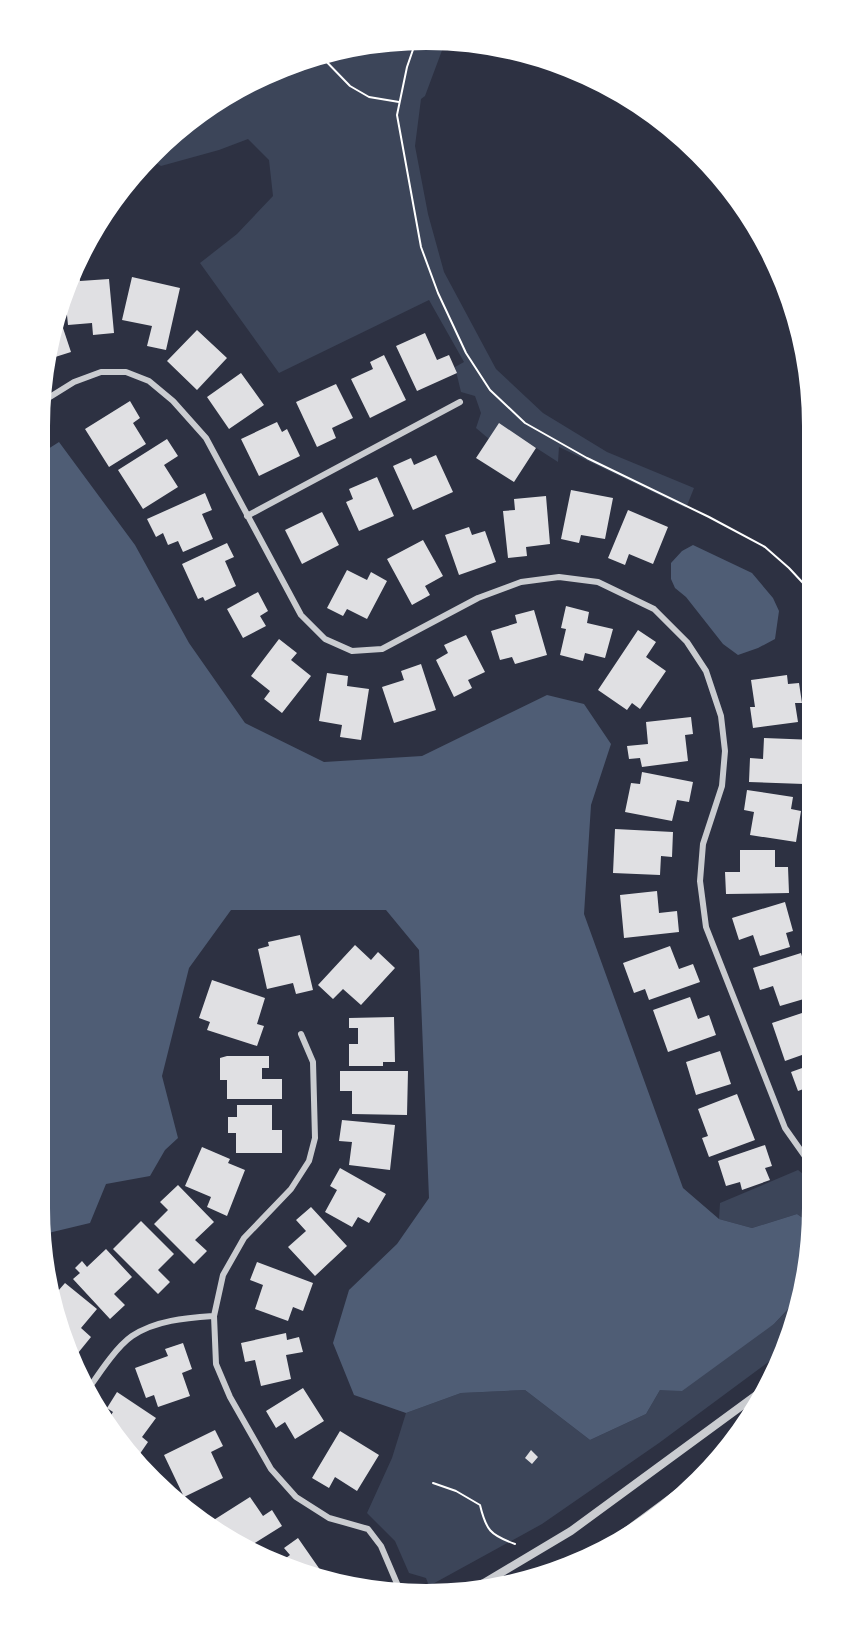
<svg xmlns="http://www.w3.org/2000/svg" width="853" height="1635" font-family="Jost,sans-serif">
	<rect width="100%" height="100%" fill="#2d3142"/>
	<path fill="#3c4559" d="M447,37L425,96L421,99L415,146L428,214L444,272L496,369L543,413L607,452L694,488L686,508L559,447L558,462L499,424L489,439L476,428L481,413L475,396L461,392L455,367L464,362L429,300L279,373L200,263L237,234L273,196L269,160L248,139L219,150L161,166L147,157C207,92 287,54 374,40C398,36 424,38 447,37Z
		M798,1170L816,1184V1227L797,1214L752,1228L719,1219L720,1203Z
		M807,1290L804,1310L790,1346L659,1443L542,1524L429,1586L426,1578L409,1573L395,1541L367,1513L392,1458L406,1413L461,1393L525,1390L590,1440L646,1414L660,1390L774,1324Z"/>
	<path fill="#4f5d75" d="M59,442L135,545L189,643L245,723L324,762L422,756L547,695L584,704L611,744L591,805L584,914L683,1188L719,1219L752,1228L797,1214L816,1227L807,1289L774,1324L682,1391L660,1390L646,1414L590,1440L525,1390L461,1393L406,1413L354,1395L333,1343L349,1290L397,1244L429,1198L419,950L386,910H231L189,968L162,1076L178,1138L165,1150L150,1176L106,1184L90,1223L40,1235L36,1208L37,577L49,515L37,497V456Z
		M693,545L752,573L773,598L779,611L775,639L758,648L738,655L723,644L686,597L675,588L671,579V563L682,551Z"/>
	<path fill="#e0e0e3" d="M299,58L285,72L279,67Z
		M79,276L80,281L109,279L114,333L93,335L92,323L68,325L64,285L68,277Z
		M132,277L180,288L166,350L147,346L152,326L122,320Z
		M56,307L71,352L52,358L49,348L45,349L49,326Z
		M197,330L227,358L197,390L167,361Z
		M425,333L437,360L449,355L457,373L417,391L396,346Z
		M384,355L406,400L370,418L351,379L373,369L370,362Z
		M241,373L264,405L229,429L207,397Z
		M336,384L353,418L332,428L336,438L317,447L296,402Z
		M130,401L140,418L133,423L146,444L109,467L85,429Z
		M277,422L282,432L287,429L300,456L259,476L241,439Z
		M499,423L536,448L514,482L476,458Z
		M167,439L178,456L164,465L178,487L143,509L118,470Z
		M436,455L453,492L413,510L393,466L411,458L414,465Z
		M377,477L394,516L359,531L346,502L353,499L349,489Z
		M571,490L613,498L605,539L581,535L579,543L561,539Z
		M205,493L212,510L202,514L213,539L183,552L178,541L168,545L163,533L156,537L147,519Z
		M546,496L550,544L526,547L527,556L508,558L503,511L515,510L514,499Z
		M628,510L668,527L653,564L629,554L625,565L608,558Z
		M322,512L339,545L302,564L285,530Z
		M469,527L472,535L485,531L496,562L459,575L445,535Z
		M423,540L443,576L425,586L430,595L412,605L387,559Z
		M227,543L234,557L225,561L236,586L205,601L203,597L198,599L182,564Z
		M347,570L367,580L371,572L387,581L367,619L347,609L343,616L327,608Z
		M258,592L268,611L260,616L266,626L243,638L227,609Z
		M566,606L589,612L587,623L613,629L605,658L585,653L583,661L560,655L566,629L561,628Z
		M534,610L547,655L515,664L512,657L500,660L491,631L517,623L515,615Z
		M638,630L656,642L646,657L666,671L640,709L632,703L627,710L598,690Z
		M466,635L485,672L468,680L472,688L454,697L436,660L448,653L444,645Z
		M279,639L297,653L291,660L311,676L282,713L264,699L270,691L251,676Z
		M421,664L436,710L394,723L382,687L404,680L401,671Z
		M327,673L348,676L347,686L369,689L361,740L340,737L342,725L319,721Z
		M787,675L788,684L799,683L802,703H795L798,722L753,728L750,707H755L751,680Z
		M691,717L693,734L685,735L688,761L642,767L640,758L629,759L627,746L648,744L646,722Z
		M764,738L815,740V763L805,762L804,784L749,782L750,758L763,759Z
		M642,772L693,782L689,802L677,800L672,821L625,812L631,783L640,784Z
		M747,790L793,797L791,809L801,811L796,842L750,835L754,812L744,810Z
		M615,829L673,832L672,857L661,856L660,875L613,873Z
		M740,850H775V867H788L789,893L726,894L725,872H740Z
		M657,891L659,913L677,911L679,932L624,938L620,895Z
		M785,902L793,931L786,933L790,947L760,956L753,935L739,940L732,918Z
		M300,935L313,990L296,994L293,983L267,989L258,949L269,946L268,942Z
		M355,945L371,960L378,952L395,968L361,1005L343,989L333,999L318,985Z
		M670,946L679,969L693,964L700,982L649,1000L645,989L634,993L623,963Z
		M801,953L814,996L780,1006L773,986L760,990L753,968Z
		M212,980L265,998L257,1024L264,1026L257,1046L207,1030L210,1022L199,1018Z
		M690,997L698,1019L709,1015L716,1035L668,1052L653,1010Z
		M811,1010L816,1022V1050L785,1061L772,1023Z
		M394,1017L395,1062H383V1066H349V1044H358V1028H349V1018Z
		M720,1051L731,1084L696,1095L686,1062Z
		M227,1056H269V1068H262V1079H282V1099H227V1080H220V1058Z
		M816,1063V1104L809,1087L798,1091L791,1072Z
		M340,1071H408L407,1115L352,1114V1091H340Z
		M737,1094L755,1140L709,1157L702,1138L708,1136L698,1109Z
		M237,1105H272V1130H282V1153H236V1133H228V1117H237Z
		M342,1120L395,1125L390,1170L349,1165L352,1142L339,1141Z
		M765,1145L772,1166L765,1168L770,1180L742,1190L740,1182L726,1186L718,1161Z
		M202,1147L230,1159L228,1163L245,1170L227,1216L207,1207L211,1197L185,1186Z
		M340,1168L386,1194L369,1223L358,1217L352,1227L325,1212L337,1190L330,1186Z
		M178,1185L214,1222L195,1240L207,1251L194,1264L154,1224L168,1210L160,1202Z
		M311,1207L347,1246L315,1276L288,1247L306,1231L296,1220Z
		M141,1221L174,1254L158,1270L170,1282L158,1294L113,1249Z
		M106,1249L132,1277L114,1294L125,1305L110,1319L73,1279L80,1273L75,1268L82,1261L87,1267Z
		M257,1262L313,1283L303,1311L293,1307L288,1321L255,1309L263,1285L250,1280Z
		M65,1283L97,1309L81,1328L91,1337L78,1353L57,1334L51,1299Z
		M286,1333L287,1340L299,1337L303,1352L286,1355L291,1379L261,1386L255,1360L245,1362L241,1343Z
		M183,1343L192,1369L182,1373L190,1396L158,1407L154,1395L146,1398L135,1368L168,1356L165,1349Z
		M303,1388L324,1421L295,1439L285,1422L276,1428L266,1411Z
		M117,1392L156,1418L142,1437L148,1442L137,1458L115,1443L105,1424L113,1412L107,1408Z
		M215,1430L223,1446L211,1452L223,1478L184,1497L164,1455Z
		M340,1431L379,1455L357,1491L335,1477L329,1488L312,1478Z
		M531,1450L538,1457L532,1464L525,1458Z
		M250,1497L263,1516L272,1510L282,1526L245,1549L233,1544L228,1537L224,1540L218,1537L209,1523Z
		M298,1538L323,1574L314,1580L278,1564L290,1555L284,1548Z"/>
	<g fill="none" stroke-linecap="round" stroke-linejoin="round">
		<path stroke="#fff" stroke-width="2" d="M417,38L407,67L397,115L421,247L438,293L466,353L490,390L525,423L587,458L709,517L765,547L789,568L803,583L808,599L805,649L815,677
			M318,53L350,86L369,97L399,102
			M433,1483L456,1491L480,1505C486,1530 490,1535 515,1544"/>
		<path stroke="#caccd0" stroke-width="6" d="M37,405L74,382L101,372H126L149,381L173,401L206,438L301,615L325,639L352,651L382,649L478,598L521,582L559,577L598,582L654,609L687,642L706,671L721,716L725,751L722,786L703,844L700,881L706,927L785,1128L816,1172
			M247,516L460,402
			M301,1034L313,1062L315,1138L309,1161L291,1189L244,1238L223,1275L214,1316L216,1364L230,1397L271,1469L296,1497L329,1518L368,1529L381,1546L401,1593
			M87,1391C98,1375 116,1347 132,1336C156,1320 186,1318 214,1316"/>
		<path stroke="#caccd0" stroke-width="8" d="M565,1572L586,1561L717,1464
			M450,1598L484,1583L571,1531L777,1380"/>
	</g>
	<path d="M0 0H853V1635H0ZM426 46H426A380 380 0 0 1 806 426V1208A380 380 0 0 1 426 1588H426A380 380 0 0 1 46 1208V426A380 380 0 0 1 426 46Z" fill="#fff" fill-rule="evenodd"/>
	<path fill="none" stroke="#fff" stroke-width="8" d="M426 46H426A380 380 0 0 1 806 426V1208A380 380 0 0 1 426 1588H426A380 380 0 0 1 46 1208V426A380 380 0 0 1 426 46Z"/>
</svg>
